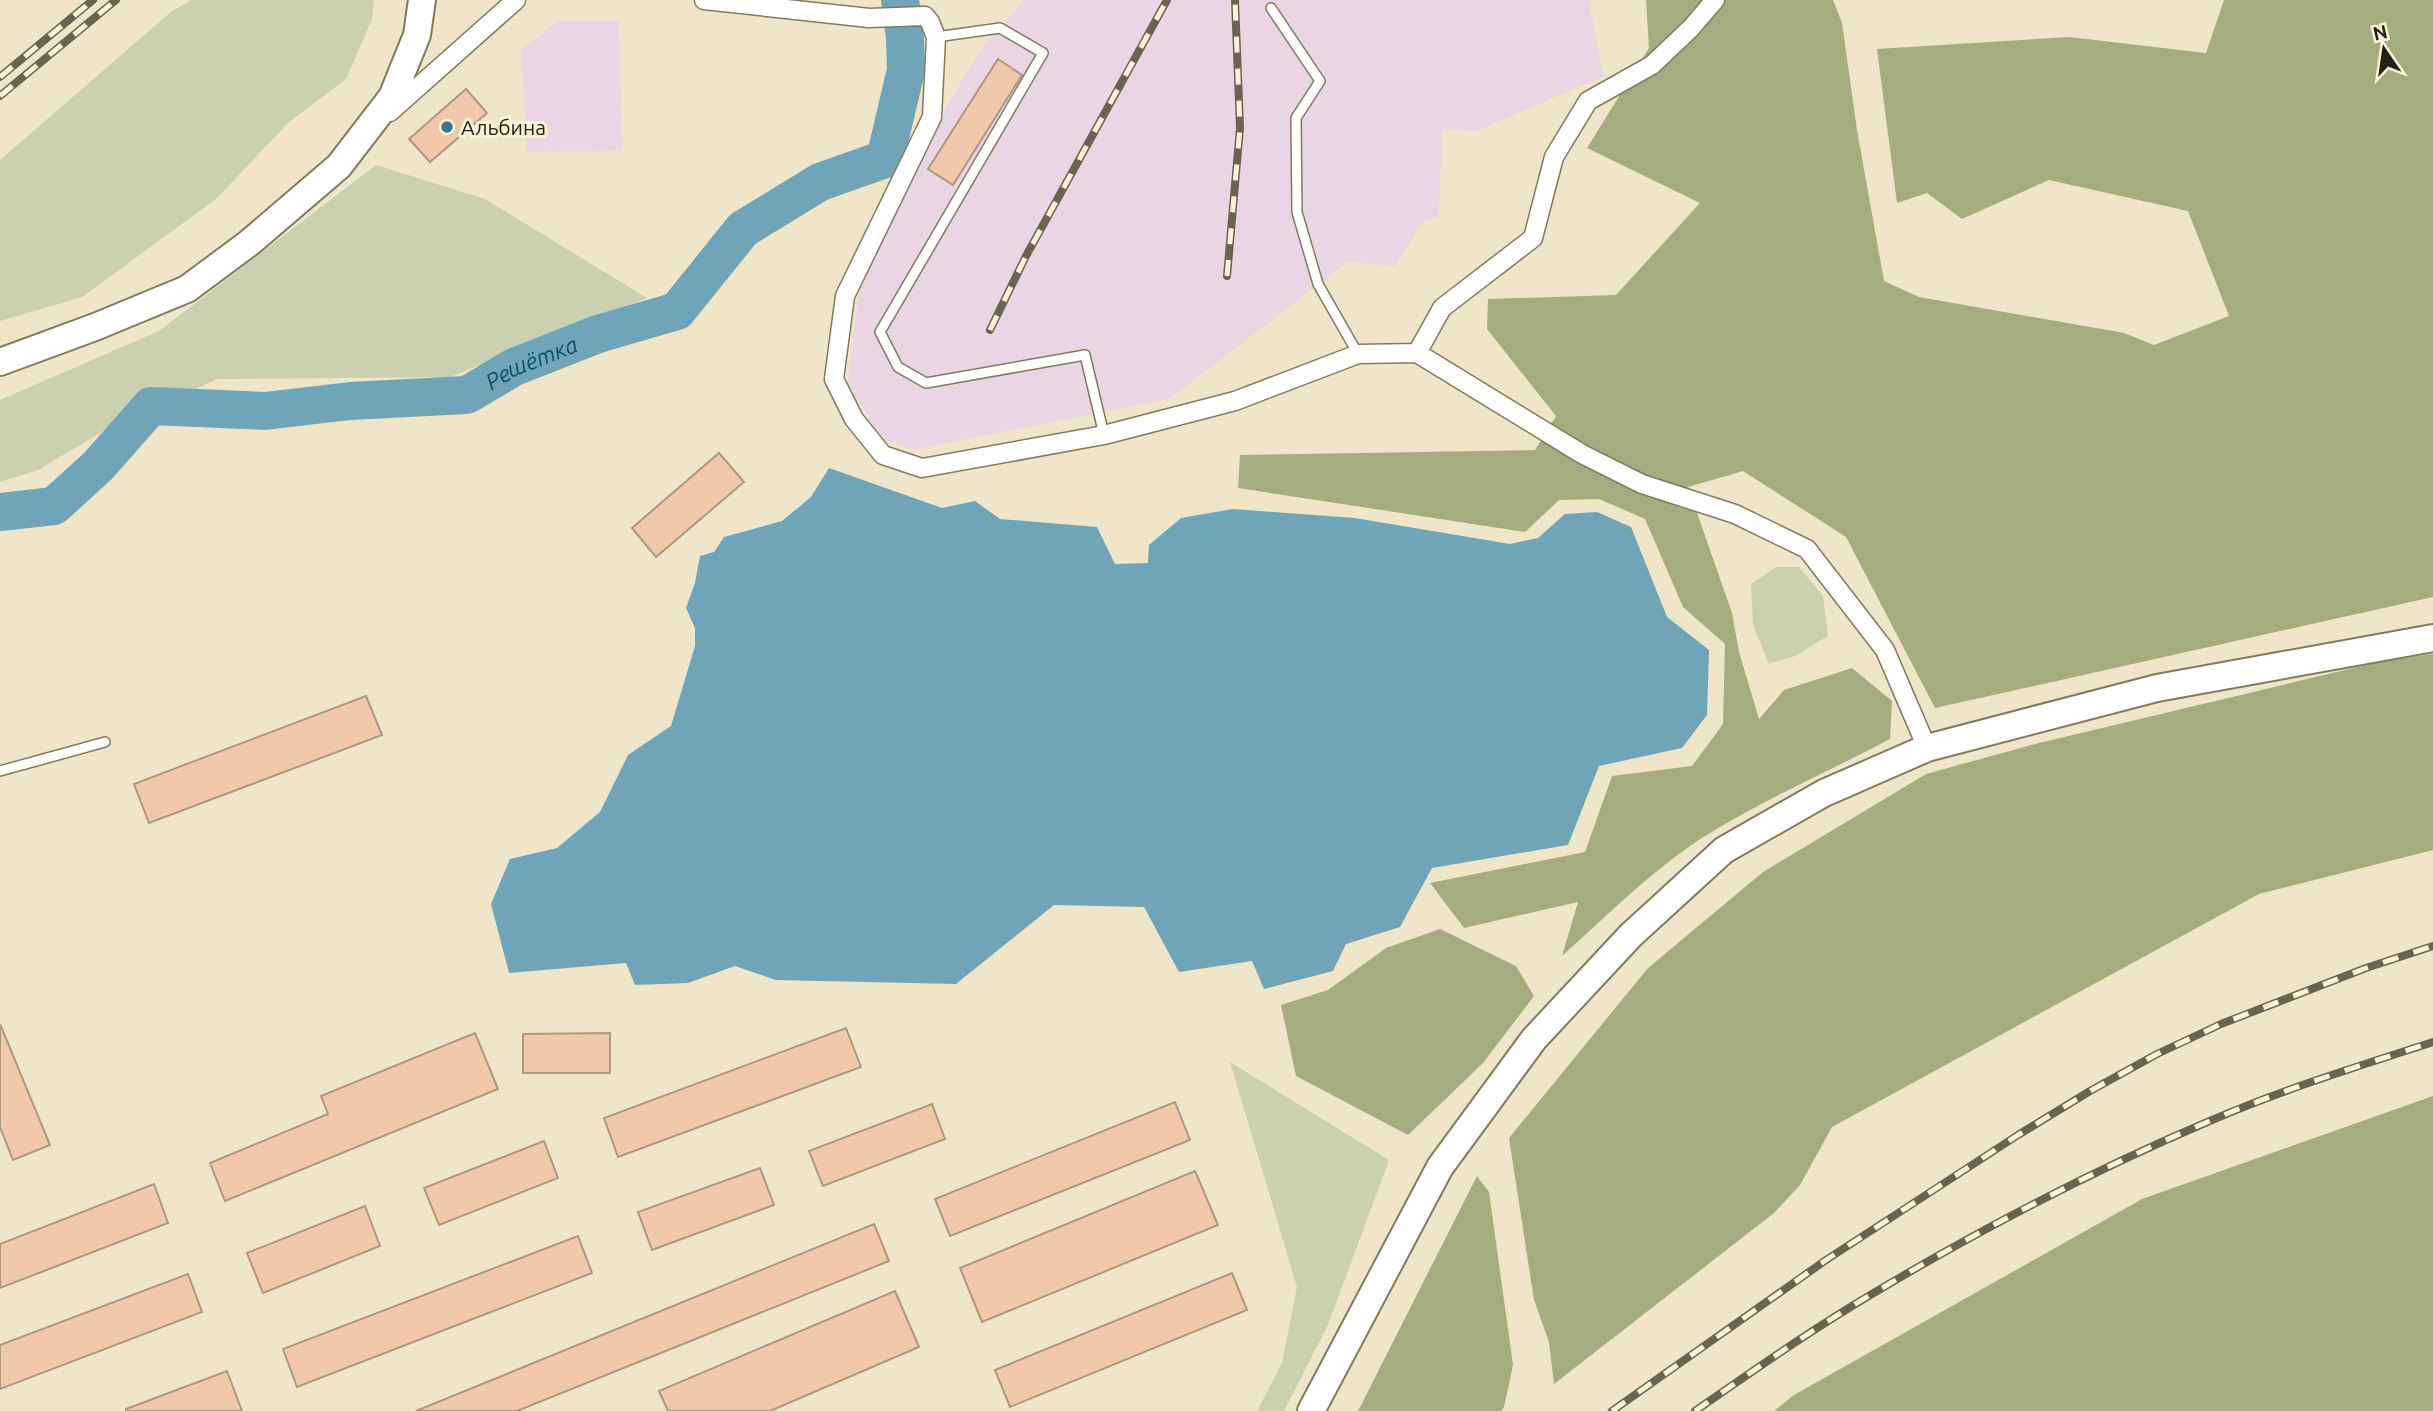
<svg xmlns="http://www.w3.org/2000/svg" width="2433" height="1411" font-family="Ubuntu,sans-serif">
	<rect width="100%" height="100%" fill="#efe6c9"/>
	<path fill="#ead5e4" d="M1024,0H1589L1603,77L1476,131L1442,129L1439,217L1424,220L1395,266L1348,262L1169,399L913,450L880,438L848,382L859,288L899,191L976,56Z
		M558,21H619L622,151L527,152L521,50Z"/>
	<path fill="#cad0b0" d="M192,0H374L372,19L346,79L289,122L216,199L82,297L0,321V160L172,11Z
		M376,165L485,199L647,298L450,377L218,379L112,426L38,470L0,482V400L159,331Z
		M1776,567H1799L1823,596L1828,636L1795,656L1769,664L1753,625L1751,584Z
		M1230,1062L1389,1160L1328,1325L1284,1411H1257L1282,1363L1297,1287Z"/>
	<path fill="#a5ac7f" d="M1646,0H1833L1842,23L1857,130L1884,281L1919,297L2124,333L2154,345L2229,316L2188,211L2049,180L1962,219L1927,193L1897,203L1877,49L2069,37L2206,53L2224,0H2433V597L1935,708L1846,537L1743,471L1688,487L1732,613L1739,652L1759,719L1784,690L1852,668L1892,701L1890,739C1830,771 1768,797 1710,833C1656,866 1609,914 1562,956L1578,902L1464,928L1430,883L1585,852L1612,776L1692,766L1723,724L1725,644L1683,607L1645,519L1599,499L1559,500L1525,532L1238,488L1240,455L1535,450L1556,416L1487,329L1488,299L1616,295L1700,203L1587,148L1649,48Z
		M2433,654V850L2259,894L1832,1127L1800,1185L1774,1213L1554,1384L1549,1342L1534,1300L1509,1138L1648,968L1763,872L1926,774L2039,743L2383,661Z
		M1440,929L1516,966L1534,996L1483,1063L1408,1135L1296,1076L1281,1005L1328,990L1386,948Z
		M2433,1096V1411H1774L1794,1395L2142,1199Z
		M1477,1176L1489,1192L1513,1365L1504,1407L1501,1411H1358Z"/>
	<path fill="#70a4b8" d="M829,468L942,508L975,501L1000,519L1097,527L1115,564L1148,563L1149,545L1181,518L1233,509L1355,518L1510,544L1538,538L1565,514L1597,512L1631,527L1667,617L1709,650L1707,715L1682,748L1599,766L1568,845L1432,868L1400,927L1346,944L1333,971L1264,989L1252,961L1179,972L1144,907L1054,905L956,984L776,980L735,966L688,983L635,985L626,963L509,973L491,904L510,859L557,848L600,812L628,755L671,726L695,646V628L686,608L695,583L700,556L714,552L724,537L782,521L811,497Z"/>
	<g fill="none" stroke-linecap="round" stroke-linejoin="round">
		<path stroke="#70a4b8" stroke-width="38" id="s1" d="M0,512L54,506L98,466L151,406L265,411L350,401L467,395L514,367L598,334L677,311L743,229L820,182L885,159L906,70L905,38L900,0"/>
	</g>
	<path fill="#f2c8ab" stroke="#b09685" stroke-width="2" d="M998,59L1022,75L953,185L928,169Z
		M466,89L487,113L430,162L409,139Z
		M719,453L744,482L656,557L632,528Z
		M366,696L382,735L149,823L134,784Z
		M0,1024L50,1145L13,1160L0,1127Z
		M846,1028L861,1067L618,1157L604,1118Z
		M475,1033L498,1089L225,1201L210,1163L328,1114L321,1096Z
		M610,1033V1073H523V1034Z
		M1175,1102L1190,1140L950,1236L935,1199Z
		M932,1104L945,1139L823,1186L809,1151Z
		M544,1141L558,1178L439,1225L424,1188Z
		M760,1168L774,1205L652,1250L638,1212Z
		M1195,1171L1218,1225L982,1322L960,1268Z
		M154,1184L168,1223L0,1288V1244Z
		M365,1206L380,1246L263,1293L247,1253Z
		M874,1224L889,1261L517,1411H416Z
		M578,1236L592,1273L297,1387L283,1349Z
		M1232,1273L1247,1310L1010,1407L995,1370Z
		M188,1274L202,1312L0,1389V1345Z
		M895,1291L919,1347L770,1411H668L659,1391Z
		M227,1371L242,1411H126V1409Z"/>
	<g fill="none" stroke-linecap="round" stroke-linejoin="round">
		<defs>
			<path id="lane" d="M1271,8L1320,81L1296,118L1297,212L1318,284L1358,354
				M936,37L1000,28L1043,53L880,332L898,367L926,383L1085,355L1104,435
				M0,771L105,742"/>
			<path id="street" d="M704,0L869,18L925,16L930,22L936,37L932,117L845,296L834,379L854,419L883,455L922,468L1104,435L1235,401L1358,354L1417,353L1582,454L1642,484L1735,514L1807,549L1885,650L1927,748
				M390,112L516,0
				M1417,353L1442,308L1533,238L1554,157L1588,101L1652,65L1691,28L1715,0"/>
			<path id="secondary" d="M0,362L95,327L187,289L249,243L339,166L392,97L417,35L422,0
				M1311,1411L1440,1167L1534,1039L1631,935L1724,850L1824,793L1927,748L2157,688L2433,638"/>
		</defs>
		<use href="#lane" stroke="#827a60" stroke-width="12"/>
		<use href="#street" stroke="#827a60" stroke-width="21"/>
		<use href="#secondary" stroke="#827a60" stroke-width="30"/>
		<use href="#lane" stroke="#fff" stroke-width="9"/>
		<use href="#street" stroke="#fff" stroke-width="18"/>
		<use href="#secondary" stroke="#fff" stroke-width="26"/>
		<defs>
			<path id="rail" d="M0,77L93,0
				M0,96L116,0
				M1227,276L1240,128L1235,0
				M990,330L1026,256L1167,0
				M1612,1411L1826,1260L2018,1135L2090,1091L2157,1054L2221,1024L2366,968L2433,946
				M1695,1411C1753,1371 1811,1330 1872,1294C1981,1229 2096,1169 2212,1120C2284,1089 2359,1066 2433,1042"/>
		</defs>
		<use href="#rail" stroke="#696452" stroke-width="8"/>
		<use href="#rail" stroke="#fcf3d6" stroke-width="5" stroke-dasharray="16" stroke-linecap="butt"/>
	</g>
	<circle fill="#39778c" stroke="#fcf3d6" stroke-width="2.5" cx="447" cy="127" r="7"/>
	<g text-anchor="middle" dominant-baseline="central" stroke-width="6" stroke-linejoin="round" paint-order="stroke">
		<g font-size="21" fill="#232015" stroke="#fcf3d6" text-anchor="start">
			<text x="461" y="127">Альбина</text>
		</g>
		<g font-size="23" font-style="italic" fill="#085267" stroke="#fcf3d6">
			<text stroke="none"><textPath href="#s1" startOffset="583">Решётка</textPath></text>
		</g>
	</g>
	<g transform="translate(2384 49) rotate(347)" stroke="#fcf3d6" stroke-width="5" paint-order="stroke">
	<path d="M0-5L12 26L0 18L-12 26Z" fill="#232015"/>
	<text y="-10" font-size="19" font-weight="bold" text-anchor="middle" fill="#232015">N</text>
	</g>
</svg>
